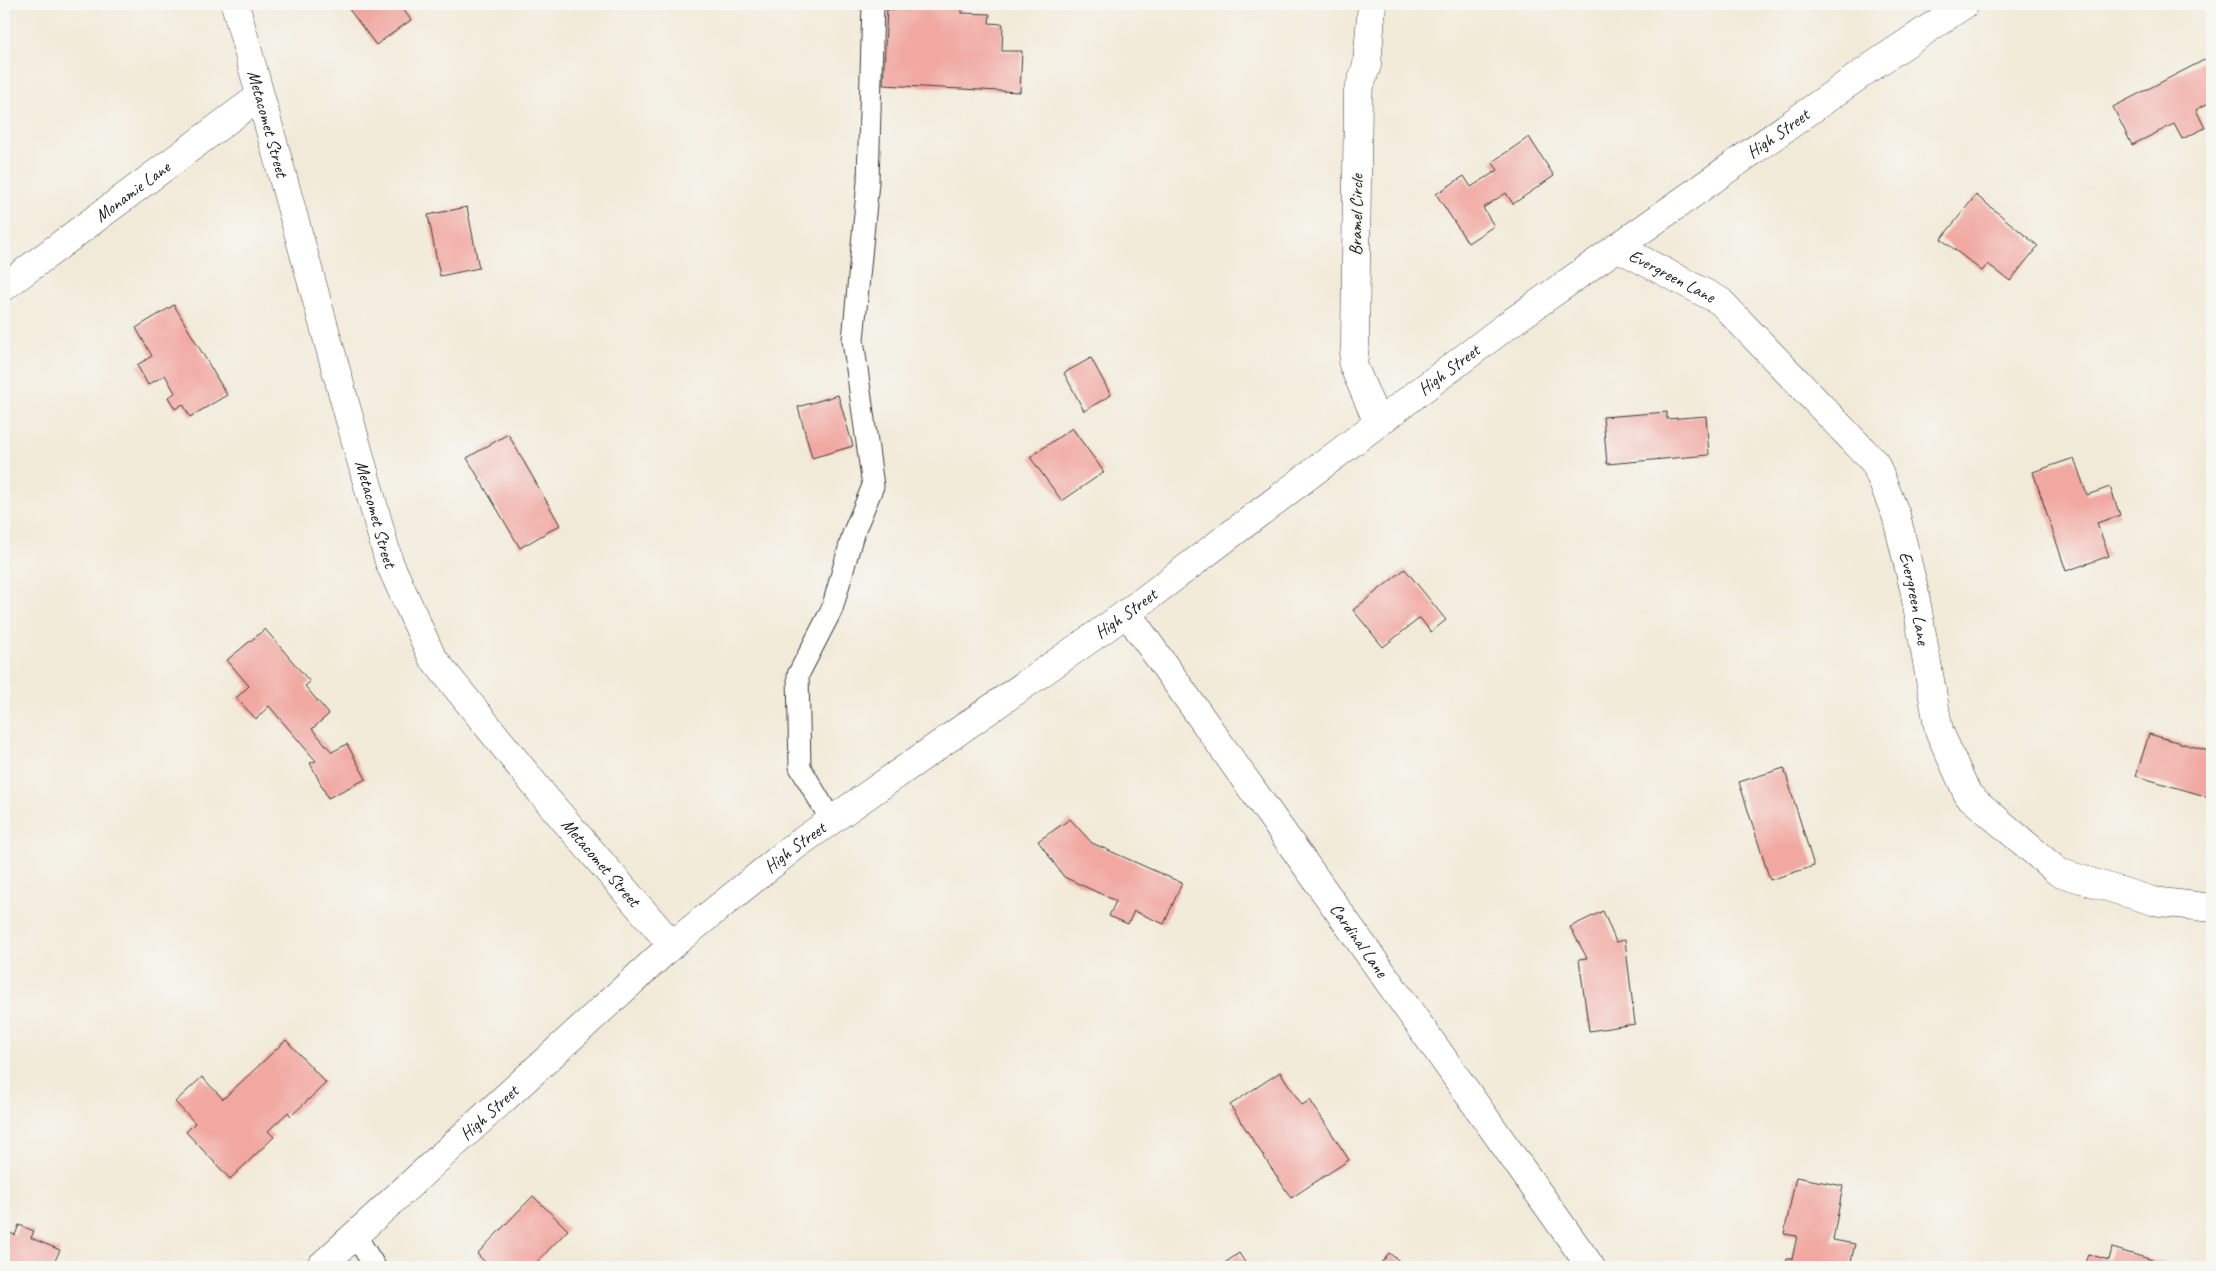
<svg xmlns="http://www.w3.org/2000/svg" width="2216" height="1271" font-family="Caveat,sans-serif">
	<rect width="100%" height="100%" fill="#f6f6f2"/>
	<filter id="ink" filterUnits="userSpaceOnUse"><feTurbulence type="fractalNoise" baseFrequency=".02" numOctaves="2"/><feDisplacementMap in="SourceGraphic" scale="10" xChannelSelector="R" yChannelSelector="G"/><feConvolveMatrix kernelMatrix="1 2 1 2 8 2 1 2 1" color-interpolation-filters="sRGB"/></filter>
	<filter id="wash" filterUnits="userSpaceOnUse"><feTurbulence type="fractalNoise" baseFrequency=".0096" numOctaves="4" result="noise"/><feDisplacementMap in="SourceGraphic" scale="20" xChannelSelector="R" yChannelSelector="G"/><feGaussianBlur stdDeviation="1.12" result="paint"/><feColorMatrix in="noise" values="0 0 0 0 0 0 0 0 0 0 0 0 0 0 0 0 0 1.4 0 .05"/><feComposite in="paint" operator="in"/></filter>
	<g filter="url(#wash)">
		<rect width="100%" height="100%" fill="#f2ead8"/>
		<g id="blocks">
			<path fill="#f1a8a1" d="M345,4H399L411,20L376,45Z
				M908,4H962V13L990,14L989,23L1003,24L1002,51H1022L1020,92L883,85L887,9L908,10Z
				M2208,58L2212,66V101L2196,110L2205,128L2182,139L2174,124L2132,145L2113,107Z
				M1529,137L1554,176L1513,204L1506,193L1483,208L1494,226L1468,243L1436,194L1464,176L1471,187L1498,170L1492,162Z
				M1976,195L2038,246L2010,281L1988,264L1982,271L1941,239Z
				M467,207L479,268L440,276L428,215Z
				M174,305L227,395L190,417L183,404L175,409L168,397L175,393L165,375L148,385L137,365L152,356L136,328Z
				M1091,358L1111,395L1084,411L1064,373Z
				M838,395L853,446L812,458L798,407Z
				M1667,412V419L1706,416L1709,455L1607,464L1603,417Z
				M1072,428L1104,472L1062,501L1030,457Z
				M508,434L560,525L520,548L467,458Z
				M2074,458L2087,495L2110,487L2120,515L2097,523L2109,556L2066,571L2033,472Z
				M1405,569L1446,620L1431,632L1420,618L1383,647L1353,610Z
				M265,629L310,682L305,686L329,714L312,729L332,752L347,744L366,779L328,798L310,763L316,761L269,706L256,719L236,698L249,686L227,660Z
				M2149,734L2212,752V798L2136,776Z
				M1784,768L1814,866L1770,880L1739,782Z
				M1070,819L1092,843L1182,883L1164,924L1134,911L1128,924L1109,916L1116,901L1064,877L1038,841Z
				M1603,911L1616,942L1625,940L1635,1024L1589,1031L1579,959L1587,958L1570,927Z
				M286,1040L326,1083L291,1116L288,1112L268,1131L274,1137L230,1179L186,1132L195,1123L175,1102L202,1077L223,1099Z
				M1280,1072L1302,1105L1310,1100L1349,1160L1291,1198L1230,1105Z
				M1796,1177L1843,1186L1833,1240L1855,1244L1850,1266L1828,1262L1827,1267H1785L1787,1259H1792L1797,1236L1784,1234Z
				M533,1196L568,1230L532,1267H490L477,1254Z
				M19,1225L34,1231L31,1238L60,1250L52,1267H4V1231L15,1235Z
				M2112,1248L2166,1264L2165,1267H2084L2088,1254L2109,1260Z
				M1239,1253L1248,1267H1219Z
				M1389,1253L1407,1267H1378Z"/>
		</g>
	</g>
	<g filter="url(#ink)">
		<use href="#blocks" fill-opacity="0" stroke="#3c3b38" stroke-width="1"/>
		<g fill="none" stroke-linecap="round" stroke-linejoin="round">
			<defs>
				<path id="service" d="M831,820L800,767L798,675L832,609L853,534L873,486L853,340L868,182L873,4
					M356,1236L375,1267"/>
				<g id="minor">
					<path id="s1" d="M235,4L389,562L432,657L548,801L672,945"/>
					<path d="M1372,4L1367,65L1358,92L1355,346L1353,365L1378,423"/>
					<path id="s2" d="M1617,247L1720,301L1875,463L1896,515L1914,589L1939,731L1968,795L2058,872L2153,901L2212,908"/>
					<path id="s3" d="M4,287L260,96"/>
					<path id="s4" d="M1127,613L1591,1267"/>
				</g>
				<g id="tertiary">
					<path id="s5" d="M320,1267L672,945L795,846L1127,613L1505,327L1877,63L1965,4"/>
				</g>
			</defs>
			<use href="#service" stroke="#3c3b38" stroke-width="23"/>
			<use href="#minor" stroke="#3c3b38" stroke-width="29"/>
			<use href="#tertiary" stroke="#3c3b38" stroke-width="29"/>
			<use href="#service" stroke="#fff" stroke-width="21"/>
			<use href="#minor" stroke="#fff" stroke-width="28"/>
			<use href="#tertiary" stroke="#fff" stroke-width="28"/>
		</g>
	</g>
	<g text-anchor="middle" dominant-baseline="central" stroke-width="4" stroke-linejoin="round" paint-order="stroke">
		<g font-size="18" fill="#1c1c1c" stroke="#f6f6f2">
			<text stroke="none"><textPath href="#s1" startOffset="124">Metacomet Street</textPath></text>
			<text stroke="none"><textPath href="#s5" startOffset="1849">High Street</textPath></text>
			<text stroke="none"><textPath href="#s3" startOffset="160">Monamie Lane</textPath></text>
			<text transform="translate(1356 215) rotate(-89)">Bramel Circle</text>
			<text stroke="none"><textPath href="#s2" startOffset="62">Evergreen Lane</textPath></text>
			<text stroke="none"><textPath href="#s5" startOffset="1444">High Street</textPath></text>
			<text stroke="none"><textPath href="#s1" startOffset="529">Metacomet Street</textPath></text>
			<text stroke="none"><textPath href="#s2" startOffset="482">Evergreen Lane</textPath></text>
			<text stroke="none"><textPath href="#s5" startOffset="1039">High Street</textPath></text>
			<text stroke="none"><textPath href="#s5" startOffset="634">High Street</textPath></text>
			<text stroke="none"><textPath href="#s1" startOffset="949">Metacomet Street</textPath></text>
			<text stroke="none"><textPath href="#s4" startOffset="401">Cardinal Lane</textPath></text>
			<text stroke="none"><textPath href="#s5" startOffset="229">High Street</textPath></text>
		</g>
	</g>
	<rect width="2216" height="1271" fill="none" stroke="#f6f6f2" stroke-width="20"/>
</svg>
